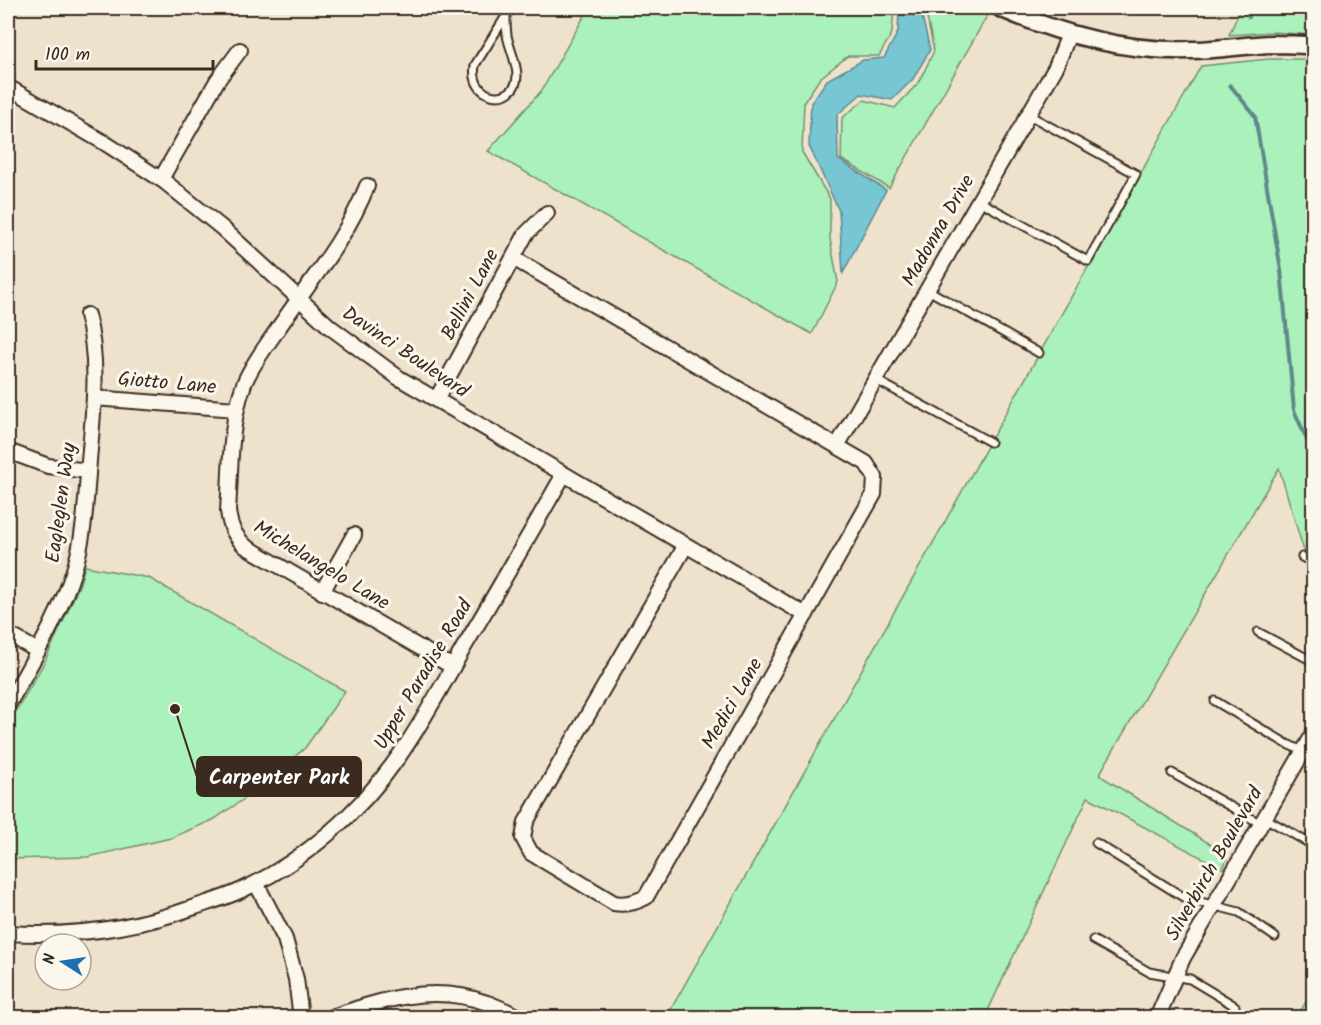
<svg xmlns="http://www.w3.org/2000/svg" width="1321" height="1025" font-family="Kalam,sans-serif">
	<rect width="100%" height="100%" fill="#efe2cd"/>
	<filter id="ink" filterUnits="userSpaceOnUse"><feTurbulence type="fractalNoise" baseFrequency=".0167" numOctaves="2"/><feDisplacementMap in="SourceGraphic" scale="12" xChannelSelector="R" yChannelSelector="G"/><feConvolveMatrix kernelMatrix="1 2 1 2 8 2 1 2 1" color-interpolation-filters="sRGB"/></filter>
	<g filter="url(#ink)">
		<path fill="#abf1bc" stroke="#738e6d" stroke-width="1.5" d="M589,8H894L892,33L879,56H848L820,78L804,102L802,152L830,199V239L838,282L812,334L488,151L542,90Z
			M925,8H969L987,16L889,188L841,159L842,118L864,100L895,108L919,82L934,51Z
			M1241,8H1313V35L1272,32L1229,35Z
			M1269,59H1313V556L1304,551L1279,468L1099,775L1228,855L1223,869L1088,797L985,1017L666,1018L1201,66Z
			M85,566L149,578L345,691L305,748L247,797L213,820L171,838L88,857L8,859V726L45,661L79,586Z
			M1313,990V1017H1297Z"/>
		<path fill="#77c6d4" stroke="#5f888b" stroke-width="1.5" d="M899,8H920L930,50L913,79L892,100L861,94L837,115L838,159L886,190L843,273L839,211L809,146L811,103L827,80L863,60L884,58L898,32Z"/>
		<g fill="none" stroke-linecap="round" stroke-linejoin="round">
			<path stroke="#5f888b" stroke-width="4" d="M1249,17L1251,8
				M1230,85L1255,116L1281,270L1294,410L1314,456
				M1308,1018L1314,1008"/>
			<defs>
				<path id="service" d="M506,16C506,22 506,28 507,35C509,48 517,62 517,76C516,106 469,102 475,65L511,8
					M979,201L1088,261L1136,174L1029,115
					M928,290L1039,353
					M876,380L990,442
					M1302,557L1314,563
					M1258,632L1314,662
					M1215,701L1287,744L1314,756
					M1172,773L1261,824
					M1265,818L1314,846
					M1096,843L1185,898L1239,912L1275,937
					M1093,940L1149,972L1190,979L1235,1006
					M1064,1015L1070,1018"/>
				<path id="minor" d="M8,87L105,143L165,182L222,228L330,327L399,378L806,615
					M161,179L217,81L240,50
					M367,186C346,240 307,285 275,333C264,349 251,366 244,384C229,425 231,469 228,511C230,526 234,535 245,546L453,667
					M513,258L866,463L875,477L874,494L646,897C635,903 626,905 614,903L531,853L523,838L526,822L686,545
					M94,398L236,409
					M436,400L526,234L547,213
					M837,446L1056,67L1069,34
					M8,451L48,466L88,471
					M322,592L354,535
					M8,634L38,651
					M8,705C32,661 59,618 74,570C85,536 86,497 89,461C93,412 100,363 87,315
					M256,883L285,939L296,979L301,1018
					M8,933C72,937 134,929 195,907C210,902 227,897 242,890C304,861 360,812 399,756C423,722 443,684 464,647C498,590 531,532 564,474
					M329,1018C382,1000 432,983 487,1003C499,1007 510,1013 522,1018
					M1157,1018L1183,958L1314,733"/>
				<path id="tertiary" d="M1000,8C1060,34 1124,52 1190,50C1218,50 1245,45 1272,44C1286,44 1300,45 1314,45"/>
			</defs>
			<use href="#service" stroke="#3b2a1e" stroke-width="11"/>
			<use href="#minor" stroke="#3b2a1e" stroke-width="18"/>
			<use href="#tertiary" stroke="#3b2a1e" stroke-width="21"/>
			<use href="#service" stroke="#fbf7ec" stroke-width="7"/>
			<use href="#minor" stroke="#fbf7ec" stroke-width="14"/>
			<use href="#tertiary" stroke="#fbf7ec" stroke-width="16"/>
		</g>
	</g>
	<g text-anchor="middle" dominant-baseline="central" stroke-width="6" stroke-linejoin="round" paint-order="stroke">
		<g font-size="20" fill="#3b2a1e" stroke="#fbf7ec">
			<text transform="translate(939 231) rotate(-60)">Madonna Drive</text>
			<text transform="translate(471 295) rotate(-62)">Bellini Lane</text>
			<text transform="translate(405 353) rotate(34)">Davinci Boulevard</text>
			<text transform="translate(167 384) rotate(5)">Giotto Lane</text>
			<text transform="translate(62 503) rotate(-82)">Eagleglen Way</text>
			<text transform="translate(321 566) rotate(31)">Michelangelo Lane</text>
			<text transform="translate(424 675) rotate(-59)">Upper Paradise Road</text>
			<text transform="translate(733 704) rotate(-60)">Medici Lane</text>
			<text transform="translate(1215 864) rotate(-60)">Silverbirch Boulevard</text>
		</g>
	</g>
	<path fill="none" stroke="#3b2a1e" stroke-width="2" d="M175 709L197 777"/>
	<circle fill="#3b2a1e" stroke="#fbf7ec" stroke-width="2" cx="175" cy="709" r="6"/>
	<rect fill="#3b2a1e" stroke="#3b2a1e" stroke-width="2" x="197" y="757" width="164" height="39" rx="6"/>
	<g font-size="21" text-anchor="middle" font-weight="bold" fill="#fff">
		<text x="279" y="784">Carpenter Park</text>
	</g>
	<rect width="1321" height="1025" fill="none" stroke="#fbf7ec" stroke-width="30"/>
	<rect x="15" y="15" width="1291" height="995" fill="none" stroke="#3b2a1e" stroke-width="2" filter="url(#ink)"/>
	<g transform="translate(63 962) rotate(282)"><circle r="28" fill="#fbf7ec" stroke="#aea59a" stroke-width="1.5"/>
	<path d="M0-4.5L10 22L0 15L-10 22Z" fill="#1f6fb2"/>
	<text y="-9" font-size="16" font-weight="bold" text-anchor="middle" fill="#3b2a1e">N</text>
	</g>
	<path d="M36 60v9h177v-9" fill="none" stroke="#3b2a1e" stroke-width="3"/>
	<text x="45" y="60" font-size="18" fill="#3b2a1e" stroke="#fbf7ec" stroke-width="4.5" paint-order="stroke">100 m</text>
</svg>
